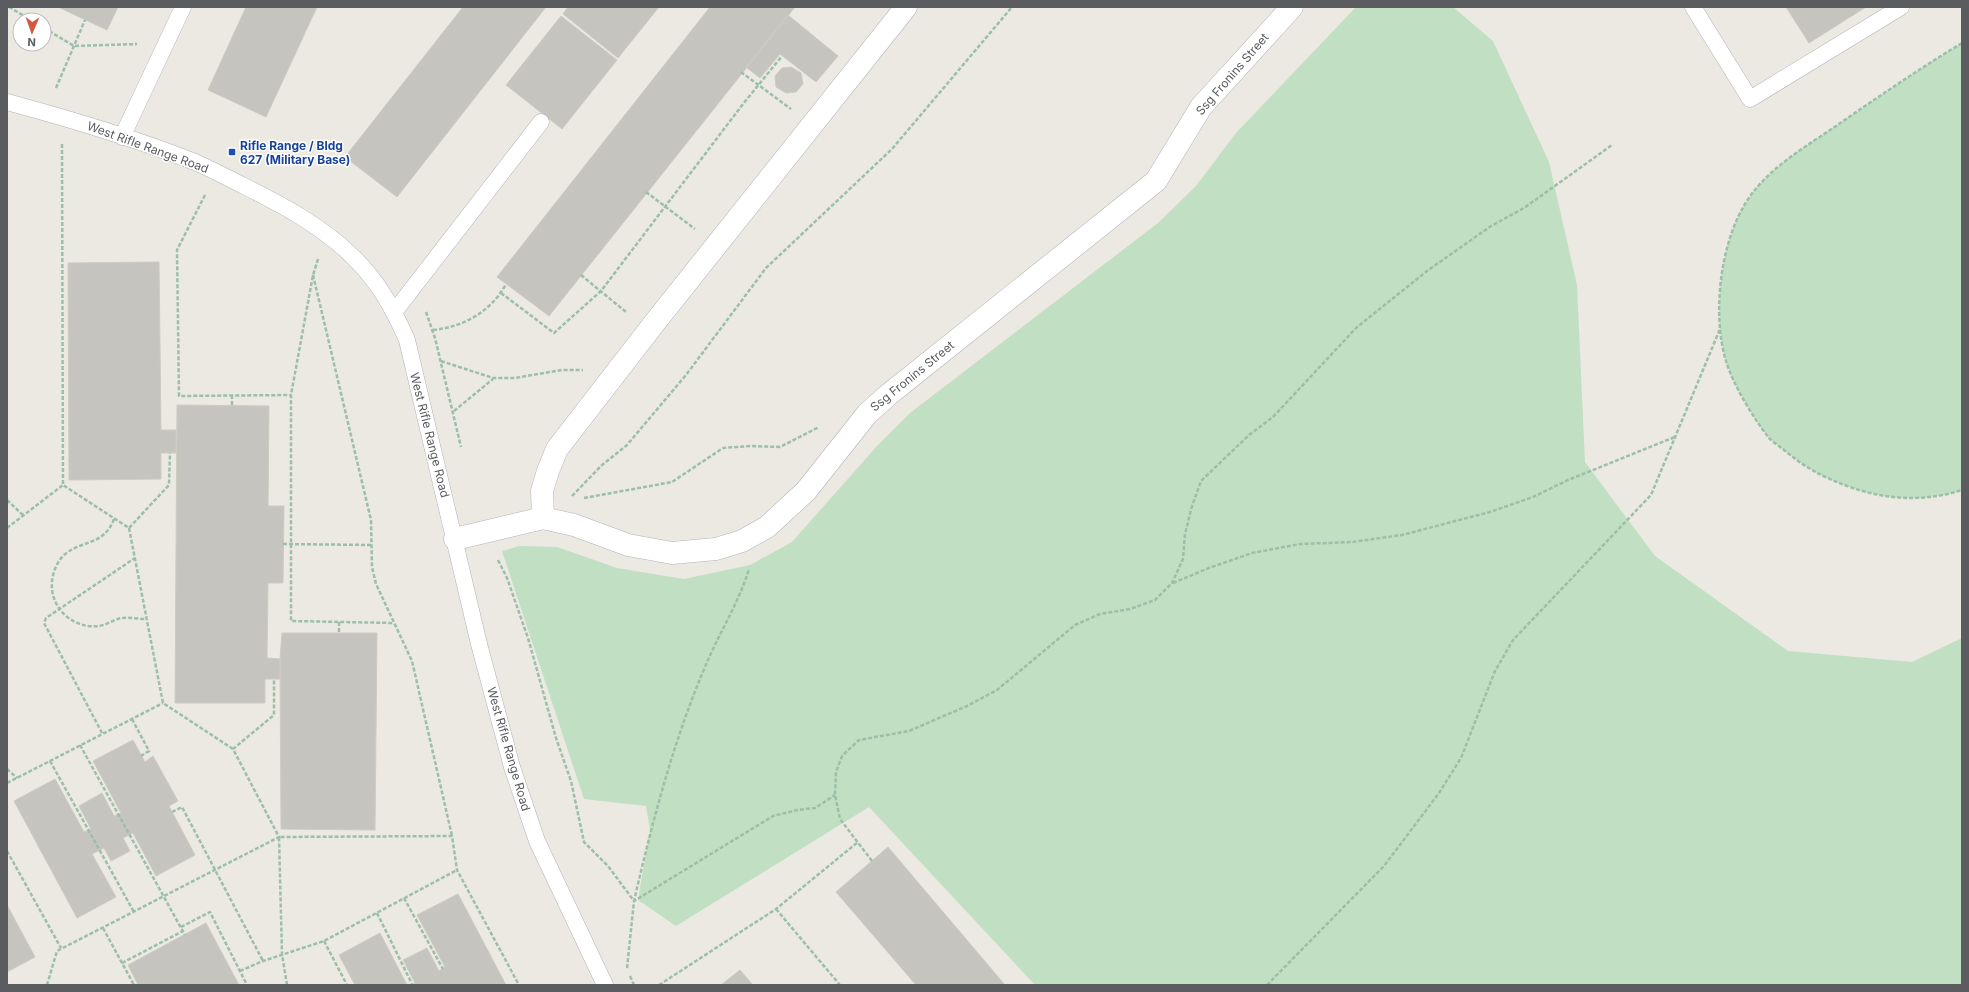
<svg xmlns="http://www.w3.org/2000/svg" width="1969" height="992" font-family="Inter,sans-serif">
	<rect width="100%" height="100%" fill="#ebe9e1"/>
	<path fill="#c1dfc3" d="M1356,7H1453L1493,41L1549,162L1577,285L1585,462L1655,556L1788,651L1912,662L1962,638V985H1035L869,807L676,926L638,900L650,830L646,806L584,799L502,551L519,546L557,547L617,568L684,579L750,565L792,542L877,446L910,413L1158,223L1196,186L1236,133Z
		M1962,43V490C1926,502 1886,500 1850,487C1822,477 1806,468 1784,450C1779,446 1773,442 1769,438C1754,419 1733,385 1726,361C1712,315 1720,245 1745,204C1766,169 1804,148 1836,126C1878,97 1919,69 1962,43Z"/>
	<path fill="#c6c4be" stroke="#cecbc1" d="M58,7H118L107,30Z
		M246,7H317L266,117L208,90Z
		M463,7H546L397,197L345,157Z
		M568,7H659L618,58L563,14Z
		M710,7H795L549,316L497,277Z
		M1786,7H1866L1809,43Z
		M788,15L838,56L816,82L780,54L760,78L746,67Z
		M561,16L617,60L562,129L506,85Z
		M791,67L801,73L803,84L796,92L786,93L776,87L775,76L782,68Z
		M159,262L161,430H176V453H161V479L69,480L68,263Z
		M177,405L269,406L268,506H284L283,583H268L267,658L280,659V679H265V703H175Z
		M282,633H377L375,830L281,829L280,659Z
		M133,740L145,762L153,756L178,801L169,806L195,855L156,876L133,833L123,838L130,851L111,861L104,848L92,854L116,897L77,918L14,801L55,779L84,832L91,829L79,806L102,793L114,816L121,813L93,761Z
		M888,847L1005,985H916L836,892Z
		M458,894L506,985H412L415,983L403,960L427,948L439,971L445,967L417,915Z
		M7,905L35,957L7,972Z
		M206,923L239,985H138L128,965Z
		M380,933L407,985H355L339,955Z
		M740,970L753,985H721Z"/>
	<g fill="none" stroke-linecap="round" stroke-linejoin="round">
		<defs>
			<path id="service" d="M1693,7L1750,99L1901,7
				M7,102C70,119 134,138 195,162C211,169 228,178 244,186C282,205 320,225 351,255C377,279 393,308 407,340L479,644L512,767L537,841L605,985
				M122,137L183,7
				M395,311L541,122"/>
			<path id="minor" d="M543,518L542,491L548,471L557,449L656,321L906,7
				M455,539L543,518L574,525L628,545L672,553L716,549L742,541L767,527L806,491L867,414L888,395L1156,181L1201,107L1292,7"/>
		</defs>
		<use href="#service" stroke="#b2b3b7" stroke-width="17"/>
		<use href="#minor" stroke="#b2b3b7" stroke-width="23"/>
		<path stroke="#9bbfa8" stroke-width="2.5" stroke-dasharray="4 2" stroke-linecap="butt" d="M9,7L31,20
			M44,28L74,46L137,44
			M1962,43C1919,69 1878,97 1836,126C1804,148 1766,169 1745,204C1720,245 1712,315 1726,361C1733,385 1754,419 1769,438C1773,442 1779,446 1784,450C1806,468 1822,477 1850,487C1886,500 1926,502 1962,490
			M741,72L791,109
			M56,88L85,20
			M62,144L63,485L129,528L169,485L170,453
			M646,192L695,229
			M205,195L177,250L179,396L291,395
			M318,259L313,275L291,395V621L394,623
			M313,275L371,520L372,567L376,584L412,661L452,836
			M581,275L626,312
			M501,293L554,333L601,291L743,104L782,56
			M426,312L435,338L461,447
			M433,330C463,327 491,312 506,284
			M441,361L493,378H515L562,370H583
			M232,395V405
			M454,411L493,379
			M572,496L601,466L627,445L686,375L766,268L892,149L1012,7
			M584,498L672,482L723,448L750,446L780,447L819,427
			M7,500L24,516
			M114,519C104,546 81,540 64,555C55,564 51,577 52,589C54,612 76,629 99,626C107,625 114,619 122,618C130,617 139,619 147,619
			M7,528L63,485
			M129,528L163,703L233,749
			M283,544L372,545
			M498,560L507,578L528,638L556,738L571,781L584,842L608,866L634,901C653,819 674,738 708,660C721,630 739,602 749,569
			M1173,583L1209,568L1252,553L1300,544L1352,542L1402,535L1490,512L1533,497L1568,480L1675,437
			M339,622V633
			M132,719L149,751L141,756
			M102,733L44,623L46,618L135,558
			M80,745L185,935
			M50,761L134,912
			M7,769L17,778
			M7,783L163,703
			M172,812L182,807L263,961
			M7,851L61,948
			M872,861L840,819L835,795L836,772L842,756L859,740L909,731L967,706L997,690L1075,625L1100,614L1130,609L1155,600L1172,583L1183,559L1185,534L1192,506L1201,481L1249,435L1273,417L1356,328L1427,271L1491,226L1524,208L1612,145
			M404,898L443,969
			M776,909L840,985
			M377,913L412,984
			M181,927L210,912L247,985
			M103,928L134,985
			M324,941L347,985
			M122,963L183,931
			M627,968L634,901L773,816L797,810L815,808L835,795
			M240,971L263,961L324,941L457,870
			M630,976L634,985
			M47,985L57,951L279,837L233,749L274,715V679
			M287,985L282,954L279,837L452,836L457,870L519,985
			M659,985L776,909L858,842
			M1267,985L1384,866L1439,793L1461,758L1495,671L1513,640L1651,495L1720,329"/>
		<use href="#service" stroke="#fff" stroke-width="16"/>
		<use href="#minor" stroke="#fff" stroke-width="22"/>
	</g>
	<rect fill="#1a4fb4" stroke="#fff" stroke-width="1.5" x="228" y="148" width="8" height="8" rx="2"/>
	<g text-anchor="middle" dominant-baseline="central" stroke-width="3" stroke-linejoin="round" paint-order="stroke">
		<g font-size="12" fill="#5a5c60" stroke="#fff">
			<text transform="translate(1232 74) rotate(-49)">Ssg Fronins Street</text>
			<text transform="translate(148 147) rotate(20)">West Rifle Range Road</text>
			<text transform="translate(912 376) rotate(-39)">Ssg Fronins Street</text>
			<text transform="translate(430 435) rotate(76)">West Rifle Range Road</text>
			<text transform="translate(509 749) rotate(74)">West Rifle Range Road</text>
		</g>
		<g font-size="12" font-weight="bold" fill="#164399" stroke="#fff" text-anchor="start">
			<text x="240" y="145">Rifle Range / Bldg<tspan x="240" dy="14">627 (Military Base)</tspan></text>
		</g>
	</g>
	<rect width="1969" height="992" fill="none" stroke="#5a5c60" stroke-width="16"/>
	<g transform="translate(32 32) rotate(182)"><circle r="19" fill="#ffffff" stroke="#bdbebf"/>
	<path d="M0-3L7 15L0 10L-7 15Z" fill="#d15841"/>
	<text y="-6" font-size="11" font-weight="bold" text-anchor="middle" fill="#5a5c60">N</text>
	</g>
</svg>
